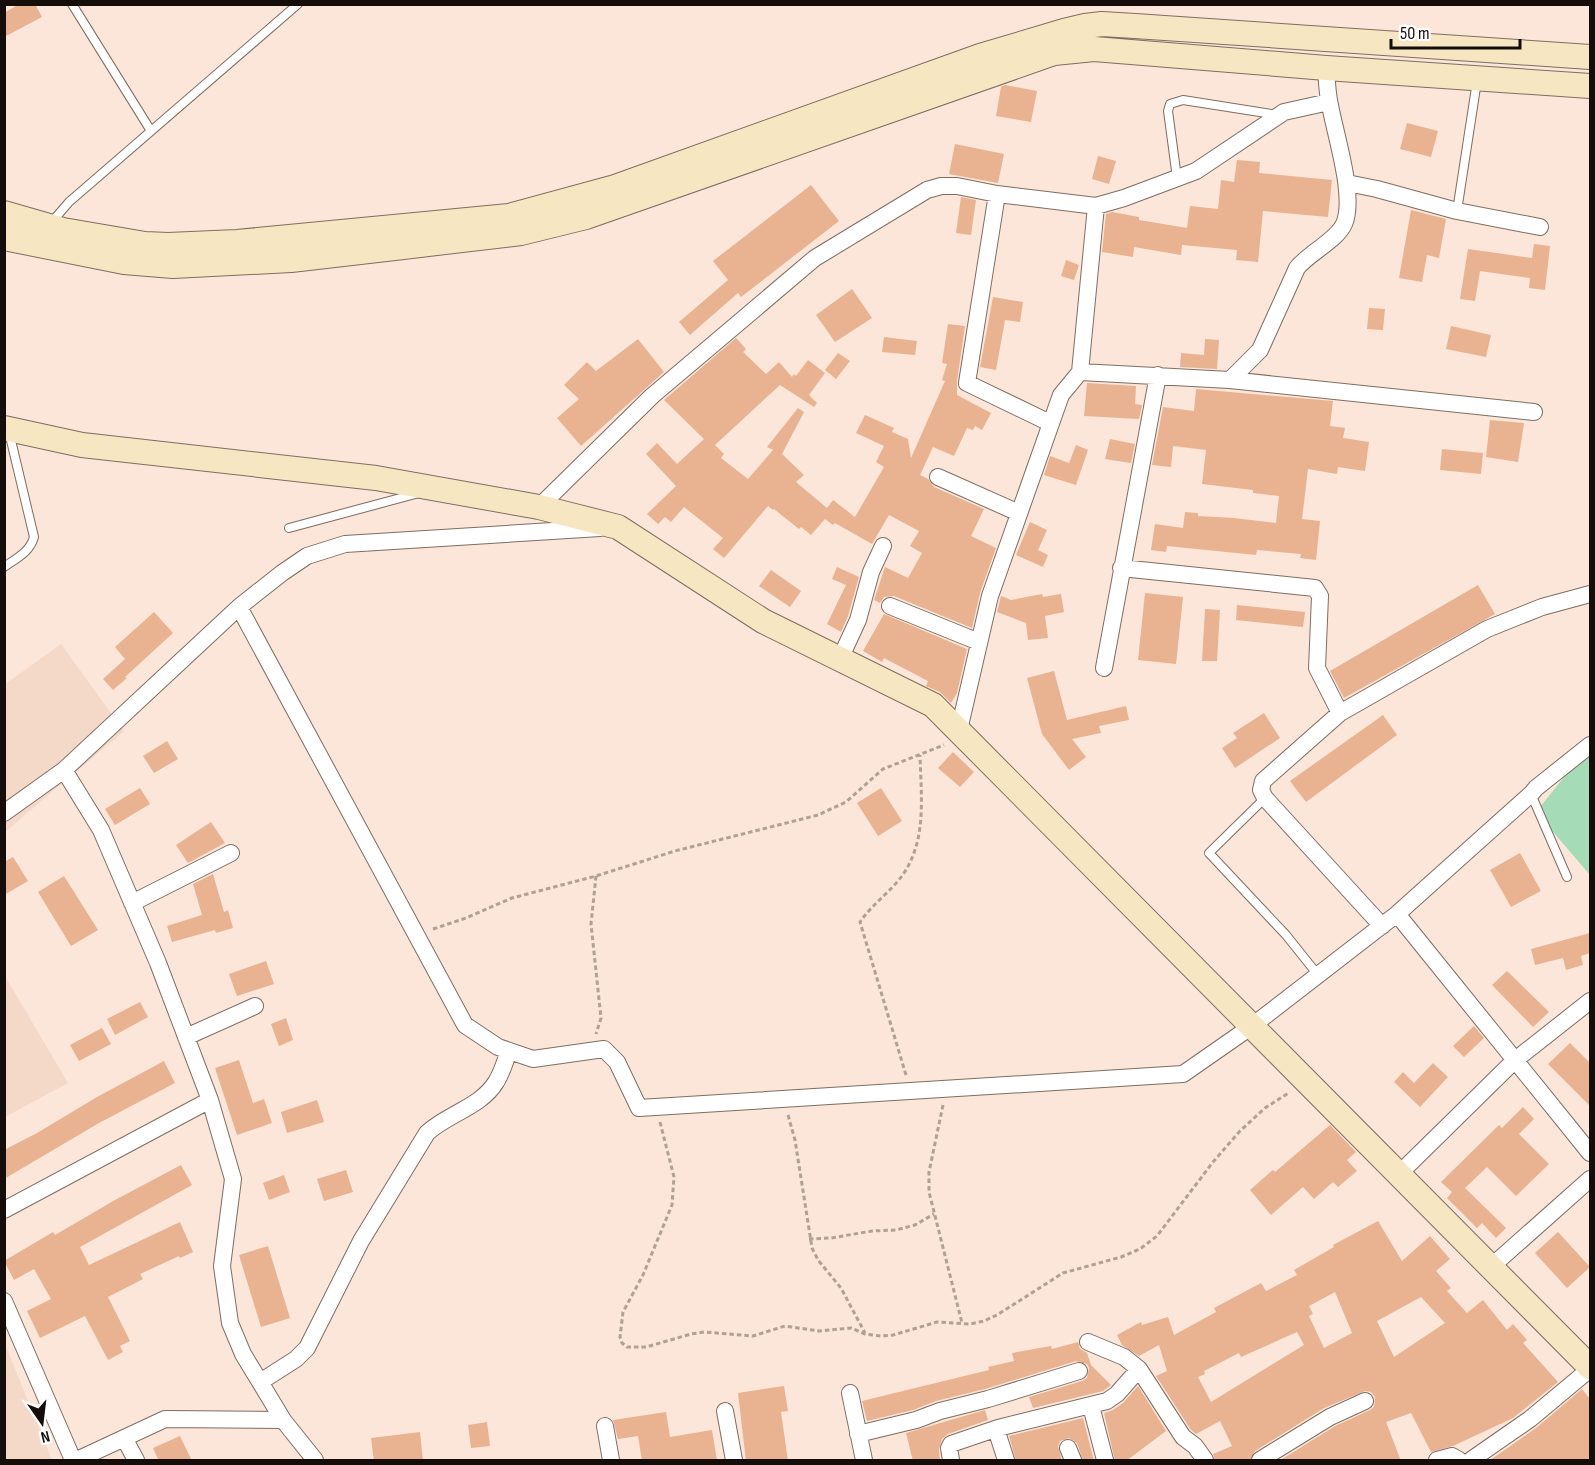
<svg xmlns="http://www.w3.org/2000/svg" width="1595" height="1465" font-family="'Sofia Sans Condensed',sans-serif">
	<rect width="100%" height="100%" fill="#fbe6d9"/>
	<path fill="#f5d9c8" d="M61,644L124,731L5,832L4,685Z
		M5,976L68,1083L5,1117H4Z
		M5,1344L52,1460H5Z"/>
	<path fill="#a5dcb7" d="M1590,745V875L1536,812Z"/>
	<path fill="#e9b290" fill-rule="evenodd" d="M19,4H35L42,17L4,37V13Z
		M1005,85L1037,91L1031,122L996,116L1001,87Z
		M1407,123L1438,131L1431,157L1400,149Z
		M955,144L1004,154L998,183L949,174Z
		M1098,156L1116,161L1109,184L1092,179Z
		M1237,160L1260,162L1259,173L1332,180L1328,217L1263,211L1258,262L1236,260L1237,250L1182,245L1181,255L1134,247L1133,257L1102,252L1106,214L1112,212L1139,217V220L1187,228L1190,206L1218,209L1221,180L1234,182Z
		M811,185L839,221L741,297L738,293L690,335L679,322L728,280L713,261Z
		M961,197L976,200L971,235L956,233Z
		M1411,210L1446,219L1439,258L1427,255L1422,282L1399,278Z
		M1534,244L1550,246L1545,290L1529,288L1530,278L1480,271L1475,301L1460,299L1468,249L1532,258Z
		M1066,260L1079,265L1074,280L1061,276Z
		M852,289L872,318L835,342L816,315Z
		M993,297L1023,302L1020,322L1005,320L996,370L980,367Z
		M1369,308L1385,309L1383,330L1367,329Z
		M948,324L965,326L957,381V395L991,413L982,430L975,426L973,430L967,428L954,456L933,447L920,475L928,479L934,487L984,509L971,536L996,548L980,593L972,628L894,596L884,597L880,603L874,600L885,567L908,578L922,553L910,546L919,531L889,515L872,544L835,523L833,525L825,519L811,535L801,527L799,529L774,509L773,510L768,506L724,558L713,549L723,538L684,507L671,522L665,517L658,524L647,514L676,486L646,454L657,443L677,464L704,439L664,400L736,338L746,349L743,352L766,374L779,362L792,377L794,374L796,376L808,360L825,373L809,395L817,403L814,407L780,385L715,445L724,454L721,458L748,479L773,450L767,447L798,408L804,412L782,454L804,475L796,482L827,508L833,500L855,517L884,467L876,462L884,446L856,433L865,415L894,428L892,432L908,439L911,458L945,381L942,380L947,364L942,363Z
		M1451,326L1491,335L1486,357L1446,349Z
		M884,337L917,341L915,355L882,352Z
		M638,339L664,372L581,446L557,418L579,399L564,385L587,362L596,371Z
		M1205,339L1219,340L1217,369L1180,367L1181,353L1204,355Z
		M838,353L850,361L836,379L825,370Z
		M1087,383L1136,386L1135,404L1142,405L1139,419L1084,416Z
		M1196,389L1333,401L1330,426L1345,428L1343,438L1369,442L1365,471L1338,467L1337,474L1308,469L1302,519L1320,521L1316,560L1300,558L1301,554L1257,550L1256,555L1167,546L1166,552L1151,550L1155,524L1183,528L1185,512L1198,513V516L1234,518L1276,523L1279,496L1253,493V490L1202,484L1206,450L1173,446L1171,467L1152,465L1163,407L1194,411Z
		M1490,420L1524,423L1518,462L1486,457Z
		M1110,439L1135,444L1131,463L1105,459Z
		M1076,445L1088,450L1076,485L1044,475L1050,456L1069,463Z
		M1442,449L1483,453L1481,474L1440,470Z
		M1030,522L1047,530L1038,550L1048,555L1043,567L1016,555Z
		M837,567L859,577L848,616L841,632L827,624L846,585L832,579Z
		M771,570L801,591L790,607L759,586Z
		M1478,585L1495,614L1344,698L1330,671Z
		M1145,593L1183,597L1176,664L1138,660Z
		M1042,594L1043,597L1061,594L1064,612L1045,616L1048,638L1028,640L1026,623L997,612L1001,596L1011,600Z
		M1237,605L1305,612L1303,627L1236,620Z
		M1205,609L1220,610L1217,661H1202Z
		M154,612L173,633L125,677L127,678L113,690L103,679L125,659L115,647Z
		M884,614L967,649L957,693L951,703L940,692L926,686L928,681L884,658L882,662L863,651Z
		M1054,671L1067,720L1126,706L1129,720L1099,726L1101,733L1072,739L1086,757L1069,770L1042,734L1027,678Z
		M1264,713L1280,738L1235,768L1222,748L1237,738L1233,733Z
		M1383,715L1397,735L1306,802L1290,781Z
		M167,741L178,759L154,773L143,756Z
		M953,752L974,772L960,787L938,768Z
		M140,788L150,804L115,825L105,809Z
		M881,788L902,821L878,836L857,803Z
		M211,822L225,843L188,863L176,845Z
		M1520,853L1541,891L1511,907L1490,870Z
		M13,857L28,881L4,895V862Z
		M213,874L224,912L228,910L233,928L216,933L215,930L172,942L167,926L202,915L193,884Z
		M64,876L98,930L71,946L38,892Z
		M1590,933V953L1581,956L1583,965L1566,970L1563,958L1535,965L1531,949Z
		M266,961L274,984L237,996L229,974Z
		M1507,971L1549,1012L1533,1027L1492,985Z
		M140,1002L148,1017L115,1035L107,1019Z
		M286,1018L293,1040L279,1046L271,1024Z
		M1474,1026L1484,1038L1464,1057L1453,1046Z
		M102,1028L111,1044L79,1061L70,1045Z
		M1570,1043L1590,1063V1106L1548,1064Z
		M239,1060L253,1103L264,1099L272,1123L237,1135L215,1068Z
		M164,1061L175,1083L99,1123L4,1179V1150L37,1133L97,1097Z
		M1433,1063L1448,1077L1420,1107L1394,1082L1403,1072L1414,1083Z
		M317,1100L324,1122L287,1133L281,1112Z
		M1523,1107L1534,1119L1519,1134L1549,1164L1516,1196L1487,1167L1465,1188L1506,1228L1496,1238L1482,1223L1477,1228L1447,1198L1452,1192L1441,1182L1499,1125L1502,1128Z
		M1330,1125L1356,1152L1347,1160L1357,1171L1338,1187L1333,1182L1314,1199L1303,1187L1271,1215L1250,1190L1273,1170L1275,1172Z
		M181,1165L192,1185L80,1247L89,1265L180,1222L193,1252L180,1258L179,1256L140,1274L143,1279L108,1297L130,1341L120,1346L123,1352L108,1360L85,1316L40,1338L27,1311L51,1299L34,1269L14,1280L4,1261L53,1232L55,1235L115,1200Z
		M346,1170L353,1192L324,1201L317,1179Z
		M284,1175L290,1192L269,1200L263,1183Z
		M1378,1221L1402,1261L1430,1236L1450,1259L1436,1271L1451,1288L1447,1291L1467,1313L1483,1300L1507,1330L1513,1324L1527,1340L1523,1343L1558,1382L1513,1418L1453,1446L1431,1452L1411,1413L1386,1422L1401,1461H1279L1335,1426L1370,1410L1374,1407L1375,1397L1371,1392L1365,1391L1324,1408L1255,1451L1250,1461H1215L1213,1454L1232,1446L1220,1421L1196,1434L1191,1430L1156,1376L1167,1371L1159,1345L1139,1356L1122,1345L1117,1335L1141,1322L1142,1325L1168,1317L1174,1335L1216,1312L1214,1308L1261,1283L1266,1291L1297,1275L1294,1270L1334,1247L1333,1245ZM1335,1292L1352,1333L1324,1348L1309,1316L1313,1314L1309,1306ZM1421,1297L1445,1323L1394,1357L1377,1321ZM1297,1332L1304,1345L1211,1402L1198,1377L1205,1374L1204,1371L1239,1353L1241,1357Z
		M1558,1232L1590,1267L1567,1288L1535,1253Z
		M268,1246L290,1318L261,1327L239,1255Z
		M1078,1342L1080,1349L1087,1353L1091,1365L1111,1385L1103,1391L1033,1408L1029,1397L1082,1381L1087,1378L1089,1368L1087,1364L1076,1361L985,1389L936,1401L913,1410L867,1421L862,1401L989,1370L988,1367L1014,1361L1012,1353L1051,1346L1052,1349Z
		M784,1386L788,1411L781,1412L788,1461H746L738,1393Z
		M1138,1386L1166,1431L1126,1461H1115L1104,1413L1113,1410L1123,1403Z
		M1582,1389L1590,1399V1461H1489L1536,1428Z
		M985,1410L988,1420L948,1434L942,1439L939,1449L940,1461H913L906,1433Z
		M666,1412L670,1437L712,1430L717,1461H642L638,1436L618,1439L613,1420Z
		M1083,1418L1094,1461H1083L1077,1443L1069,1438L1060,1441L1058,1446L1062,1461H1016L1009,1436Z
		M487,1422L490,1446L471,1448L468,1425Z
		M420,1432L423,1461H374L371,1438Z
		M180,1436L192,1461H159L153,1448Z"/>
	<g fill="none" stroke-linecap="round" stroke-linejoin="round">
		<defs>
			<path id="lane" d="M72,4L151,131
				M1177,178L1168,111L1170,104L1183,100L1278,115
				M1457,211L1477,81
				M50,224L69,202L298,4
				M289,528L419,493
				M4,567C17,558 30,552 34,537L9,432
				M1531,794L1567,877
				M1265,798L1209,853L1286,935L1318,975"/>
			<path id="street" d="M1347,183L1377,189L1457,211L1540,227
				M997,194L967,383L1050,423
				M1080,372L1096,206
				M1230,380L1260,350L1297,268C1309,253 1337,240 1344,224C1356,197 1335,134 1330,105C1327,93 1327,80 1326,68
				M938,477L1019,513
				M539,507L652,396L815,258L927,190L941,186H957L997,194L1096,206L1124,198L1196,171L1284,112L1329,102
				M1121,568L1315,588L1320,596L1317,668L1340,713
				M890,606L979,642
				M239,607L465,1025L498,1047L533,1059L604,1049L617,1062L639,1108L1183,1074L1252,1026L1397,914L1531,794L1536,788L1590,745
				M840,659L858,620L871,572L883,546
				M1104,668L1158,375
				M959,730L990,596L1061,395L1080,372L1230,380L1534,412
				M64,770L101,830L158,963L210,1100L233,1179L222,1266L230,1323L243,1354L260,1382L283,1420L315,1460
				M4,813L64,770L239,607L282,573L307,556L345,544L600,528
				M132,903L231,853
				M1397,914L1590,1153
				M1382,926L1265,798L1261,790L1263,781L1340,713L1487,629L1542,607L1590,594
				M186,1037L255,1006
				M1400,1173L1514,1061L1590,1001
				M4,1210L210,1100
				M1492,1266L1590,1179
				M4,1301L73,1460
				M1088,1342L1124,1357L1139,1369L1183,1437L1195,1446L1205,1460
				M260,1382L296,1359L307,1348L361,1241L427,1133C447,1114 481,1107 496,1082C502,1073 505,1061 509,1051
				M850,1393L864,1460
				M1091,1406L1105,1460
				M725,1411L734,1460
				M605,1426L611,1460
				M996,1429L1006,1460
				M858,1434L916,1420L940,1411L988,1399L1079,1371
				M124,1438L136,1460
				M1068,1448L1073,1460
				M77,1460L165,1419L283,1420
				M951,1460L949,1448L951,1444L998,1428L1107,1401L1117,1394L1139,1369
				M1260,1460L1330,1417L1365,1401
				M1437,1460L1452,1456L1459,1460
				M1471,1460L1530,1419L1590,1369"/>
			<path id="secondary" d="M4,213L63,230L145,244L168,245L237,242L509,216L615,187L980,56L1064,31L1085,26L1102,24L1135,26L1590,57
				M4,238L124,262L173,266L291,260L403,247L521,233L586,217L1054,53L1094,49L1326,68L1590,86
				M4,428L82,445L376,478L539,507L618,527L763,621L933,705L1590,1367"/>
		</defs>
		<use href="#lane" stroke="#7f6d61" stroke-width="10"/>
		<use href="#street" stroke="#7f6d61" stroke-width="18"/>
		<use href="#secondary" stroke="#7f6d61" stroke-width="26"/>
		<path stroke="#b0a096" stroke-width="3" stroke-dasharray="4.5 3" stroke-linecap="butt" d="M596,876L591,924L601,1018L596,1034
			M433,929L466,918L512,898L596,876L675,851L818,815L846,802L883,769L944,745
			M906,1075L860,922C872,904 892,891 904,873C927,838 921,795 920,755
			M943,1105L929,1172V1192L962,1323
			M788,1115L795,1140L812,1248L818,1260L841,1288L865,1333
			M660,1122L674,1177L672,1205L643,1275L623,1312L620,1337L622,1343L627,1347H646L691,1334L704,1332L753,1336L785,1326L819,1331L851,1328L865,1334L881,1336L893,1335L937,1322L970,1324L984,1321L997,1315L1063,1273L1121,1257L1140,1249L1157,1236L1213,1162L1240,1131L1265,1108L1290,1092
			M809,1239L831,1238L872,1231L896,1230L915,1225L934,1214"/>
		<use href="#lane" stroke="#fff" stroke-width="8"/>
		<use href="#street" stroke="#fff" stroke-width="16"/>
		<use href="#secondary" stroke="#f7e6c2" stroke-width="24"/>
	</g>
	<rect width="1595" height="1465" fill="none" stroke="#140d09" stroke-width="12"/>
	<g transform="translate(42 1423) rotate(166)" stroke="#ffffff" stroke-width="4.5" paint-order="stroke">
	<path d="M0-4.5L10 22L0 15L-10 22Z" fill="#140d09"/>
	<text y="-9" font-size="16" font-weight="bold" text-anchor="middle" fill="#140d09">N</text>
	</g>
	<path d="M1391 39v9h129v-9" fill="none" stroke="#140d09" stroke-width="3"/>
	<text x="1400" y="39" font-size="18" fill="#140d09" stroke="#ffffff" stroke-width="4.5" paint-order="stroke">50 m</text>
</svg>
